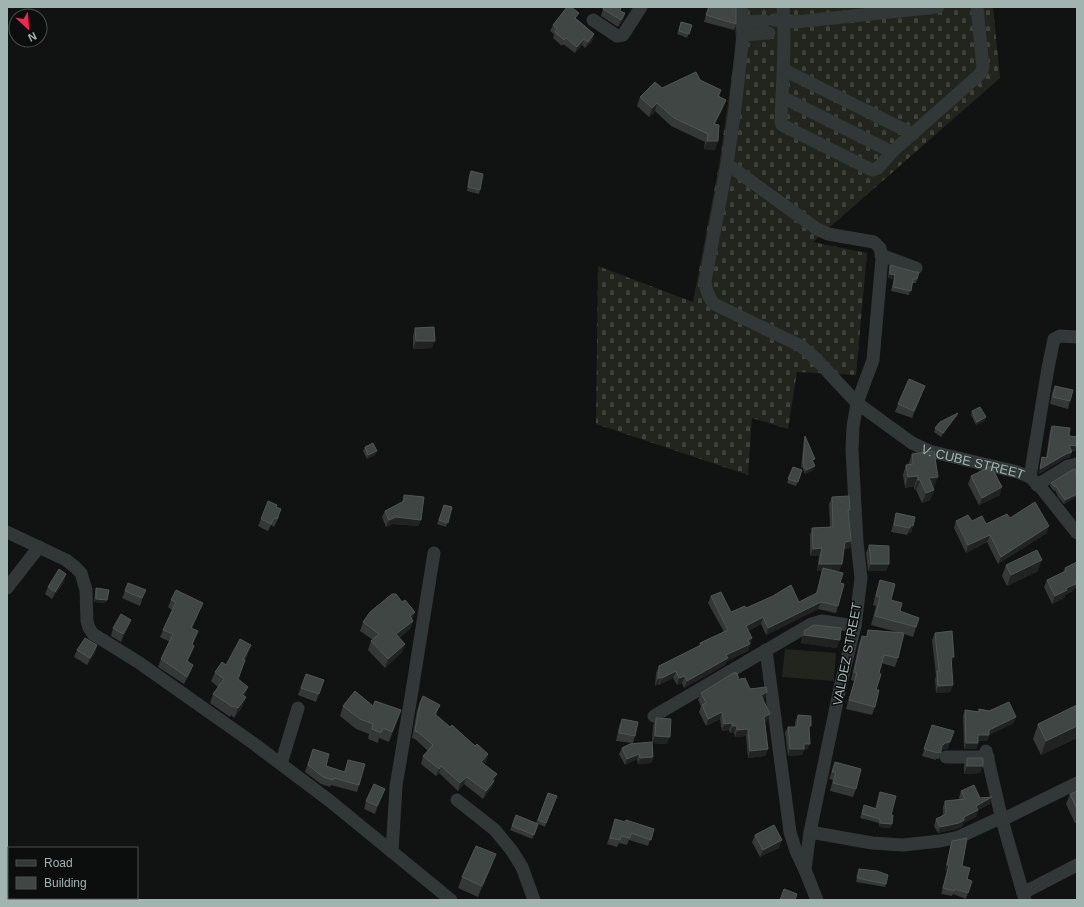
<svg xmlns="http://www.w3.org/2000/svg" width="1084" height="907" font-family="Arial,sans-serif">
	<defs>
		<pattern id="cemetery-stones" width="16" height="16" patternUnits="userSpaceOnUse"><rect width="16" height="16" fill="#22251d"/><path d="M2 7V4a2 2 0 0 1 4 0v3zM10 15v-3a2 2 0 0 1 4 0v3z" fill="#3f423b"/></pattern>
	</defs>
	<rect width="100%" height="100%" fill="#111212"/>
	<path fill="#22251d" d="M785,649L836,653L834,681L782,677Z"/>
	<path fill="url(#cemetery-stones)" d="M734,7H993L1000,78L813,242L867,253L856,375L797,372L788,429L752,418L748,475L596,424L598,266L693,302L719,165L736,46Z"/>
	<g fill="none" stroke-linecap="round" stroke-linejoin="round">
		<g stroke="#323737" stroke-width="13">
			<path id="s1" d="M741,7L743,35L735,109L727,164L705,281C706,291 708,297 714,304L801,346L815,358L857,403L912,443L929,451L1017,472L1030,477L1042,489L1077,533"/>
			<path d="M783,7C786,46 782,84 781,122L782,125L872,170L878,168L892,152L980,74L983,68L977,7"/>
			<path d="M593,20L617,36L623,35L641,7"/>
			<path d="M774,20H784L795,22L938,7"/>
			<path d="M742,22L765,21"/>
			<path d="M743,35L769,33"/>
			<path d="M784,70L913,134"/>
			<path d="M782,97L892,152"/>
			<path d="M727,164L817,229L828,234L874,242L880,248L882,258L873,360L857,403L853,427L852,450L857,542L861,578L855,626L841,683L810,832L805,870L817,900"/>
			<path d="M881,255L916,268"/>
			<path d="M1030,477L1048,368L1054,339L1060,336L1077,337"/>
			<path d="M1037,485L1068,466L1077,464"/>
			<path d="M7,532L66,560L75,567L81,573L86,590L87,621L89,628L93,634L138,662L253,743L330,801L451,900"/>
			<path d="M7,588L39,547"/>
			<path d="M766,650L790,832L796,851L805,870"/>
			<path d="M654,716L811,624L822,621L855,626"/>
			<path d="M986,751L1002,820L1025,900"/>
			<path d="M946,757H988"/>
			<path d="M281,764L298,708"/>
			<path d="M457,800L495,830L512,851L522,867L534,900"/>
			<path d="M1002,820L1077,783"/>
			<path d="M810,832L872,843L903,845L940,841L959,837L1002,817"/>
			<path d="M392,852L396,786L411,697L434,553"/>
			<path d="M1023,893L1077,865"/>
		</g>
	</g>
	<path fill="#343837" d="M603,7H621L620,11L625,13L623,20L618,27L601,16L603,9Z
		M707,7H736V24L734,30L704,22L708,7Z
		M577,19L594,34L592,41L585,48L582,45L575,53L563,44L562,46L553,38L554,34L550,31L553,25Z
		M681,22L692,25L687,38L677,34Z
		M700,80L721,90L719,97L726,100L723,108L715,124V150L704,149L705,142L671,126L655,111L649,117L637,106L640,97Z
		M471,171L480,190L479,194L467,191L469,175Z
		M890,265L917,279L916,283H912L909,295L891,291L894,279L888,278L889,269Z
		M415,328L432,348L413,349V336Z
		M1055,386L1070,401L1068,409L1050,404L1052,393Z
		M922,394L912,418L895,412L898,404Z
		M972,411L986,417L984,421L976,425L971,415Z
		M958,413L957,416L941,437L934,432L935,428Z
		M1052,426L1069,436L1077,451H1071L1070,457L1064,459L1039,474L1041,462L1042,457L1046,458L1050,431Z
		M805,436L815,466L813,470L805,474L802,467L801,468L804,439Z
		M365,447L375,455L367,459L363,451Z
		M912,454L934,487H933L934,490L930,500L922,503L916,490H914V486L905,488L903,475L906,465H908Z
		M793,467L802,470L796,486L787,483Z
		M971,476L1000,495L979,505L968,484Z
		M1051,483L1076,496L1075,498L1064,504L1058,497L1055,490L1054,491L1050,486Z
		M404,495L421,520L418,526L393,524L386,527L382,517L385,511L402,502Z
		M832,497L850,510L849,513L851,541L849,549H844L842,564L839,571H835L840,583L838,606L836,613L818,609L766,635L761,624L748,631L752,638L748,651L727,661L725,665L684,688L682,683L677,685L673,678L659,685L658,684L655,686L656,673L659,666L699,646L700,643L724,632L708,603L711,596L731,612L746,608L799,602L816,593L822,571H817L819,556H810V535L812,528L830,527L829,504Z
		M444,505L452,507L446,527L437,524Z
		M276,507L279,517L274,527L271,525L268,531L258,526L261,519Z
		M896,513L915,517L911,533H908L907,535L891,532L894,521Z
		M1010,518L1047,533L998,564L987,542L966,553L954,528L956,521H972L986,524Z
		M869,545L889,564L886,571H868L866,553Z
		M1077,562V587L1074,589L1073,591L1065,595L1064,598L1052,604L1044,587L1047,580L1063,572L1065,568Z
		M1006,565L1038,571L1007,586L1002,576Z
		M880,580L891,600L900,611L919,618L913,637L904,634L898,658L895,667L881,663L879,673L876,690L875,707L872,715L846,709L854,681L851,680L859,644L862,636L866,637L868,630L897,632L871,625L876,606L873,605L877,589Z
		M64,582L52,599L45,594L48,587Z
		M96,588L106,603L94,602L95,592Z
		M125,591L143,597L140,606L122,598Z
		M171,600L200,610L192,628L195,639L192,645L194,646L187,662L193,665L190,672L184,684L158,667L161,659L170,642L160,637L172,610L168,607Z
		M402,602L415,612L412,620L413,621L410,629L399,638L405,644L402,652L385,668L368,650L371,641L373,640L360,631L363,622Z
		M131,620L128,627L121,642L111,636L113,628Z
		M804,631L837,648L801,643Z
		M935,633L951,664L953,685L950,692L936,693L935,679L936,676L932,640Z
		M97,645L95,653L87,665L74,657L77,650Z
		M248,654L245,660L238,679L245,696V697H246L242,707L234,718L231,715L230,717L210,703L213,694L218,687L211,681L215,672Z
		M306,674L324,680L316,702L298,695Z
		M739,680L764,699L763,700L767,721L765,722L768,749L765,756L748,758L746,736L735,737L734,733H730L729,730L722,731L720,719L706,726L699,712L701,706L698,700L701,693Z
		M420,703L440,705L436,715L450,727L475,746L488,754L486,762L484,764L497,774L491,788L483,799L464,784L458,791L439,773L436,776L421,764L423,756L428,751L415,739L412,738L417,710Z
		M1077,705V738L1041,755L1033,739L1038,724Z
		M343,706H373L401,710L389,742L379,738L378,743L368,739L369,734L356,729L340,716Z
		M979,709L1014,723L989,735L987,741H978V743L976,749H964L963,716L965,710L978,712Z
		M798,715L809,730L807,750H804L802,755L788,756L785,733L788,727H795V722Z
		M656,718L667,744L652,743L653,757L651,763L638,764L637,759L625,765L619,754L622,748L632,743L616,741L619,726L622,719L635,736L633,743L652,742L653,726Z
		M930,732L948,749L942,750L941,751V753L939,759H936V760L922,756Z
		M313,749L326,766L344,772L348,760L359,785L357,792L331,785L330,787L321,784L305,772Z
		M967,758L983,766L980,773L964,774V765Z
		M835,762L856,789L853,797L830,791L833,780L829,779Z
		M385,789L375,814L364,809L366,801Z
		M961,791L980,798L990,804L978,810L976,817L963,823L962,827L956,829L938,833L934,826L936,819L943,816V807L945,801L960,800L959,798Z
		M1077,791V822L1075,823L1066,804L1070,794Z
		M880,792L891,815V828L879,827V823L860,818L864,805L876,808Z
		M548,793L557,796L545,827L536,823Z
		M516,815L537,828L532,839L510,830Z
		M615,819L654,829L648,846L629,840L627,845L619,843L617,847L607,844Z
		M755,835L779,848L760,857L752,842Z
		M952,841L967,879L972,881L966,899L953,894L952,896L941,894L947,871L945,870L950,847Z
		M492,865L478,897L458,888L462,877Z
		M859,869L886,884L885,887L856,882Z"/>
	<path fill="#212323" d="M625,13L623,20L618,27L621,20Z
		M594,34L592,41L585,48L588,42Z
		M584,39L582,45L575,53L577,47Z
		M726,100L723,108L711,133L714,124Z
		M657,103L655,111L649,117L652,108Z
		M707,141H718L715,150L704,149Z
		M890,274L895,275L894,279L888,278Z
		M416,341H435L432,348L413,349Z
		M958,413L957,416L941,437L943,433Z
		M986,417L984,421L976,425L977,422Z
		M1069,445L1077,446V451L1067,450Z
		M377,451L375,455L367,459L368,455Z
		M1072,452L1070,457L1064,459L1039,474L1040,469L1066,454Z
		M815,466L813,470L805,474L806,470Z
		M918,476L914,486L905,488L908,477Z
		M938,477L934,487L925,488L929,478Z
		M918,480H920L916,490H914Z
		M1002,487L1000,495L979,505L982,498Z
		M934,490L930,500L922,503L926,493Z
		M1076,493H1077V496H1076L1075,498L1064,504L1065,500Z
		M396,517L421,520L418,526L393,524L386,527L389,520Z
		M911,525L913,526L911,533H908Z
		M1049,526L1047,533L998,564L1001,557Z
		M990,535L987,542L966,553L968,545Z
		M851,541L849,549H842L845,542Z
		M822,548L819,556H810L813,549Z
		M1042,560L1038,571L1007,586L1011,575Z
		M819,564H842L839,571H822L823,568L822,571H817Z
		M871,564H889L886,571H868Z
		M66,574L64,582L52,599L55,592Z
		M1077,581V587L1074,589L1073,591L1065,595L1064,598L1052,604L1055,596Z
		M96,599L107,600L106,603L94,602Z
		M821,602L818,609L766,635L768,628Z
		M415,612L412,621L410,616Z
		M763,617L761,624L743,633L746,626Z
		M131,620L128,627L121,642L123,634Z
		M413,621L410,629L393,643L396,634Z
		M804,635L840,640L837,648L801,643Z
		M752,638L748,651L727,661L725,665L684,688L687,681Z
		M405,644L402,652L385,668L388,659Z
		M97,645L95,653L87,665L90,658Z
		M251,645L248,654L240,669L243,660Z
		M194,646L192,653L184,669L187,661Z
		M951,657H954L951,664Z
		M676,671L673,678L659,685L662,678Z
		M685,676L682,683L677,685L679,678Z
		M661,677L658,684L655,686L658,679Z
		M953,685L950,692L936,693L938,686Z
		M248,687L245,696L239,705L242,695Z
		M767,692L764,699L758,702L761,695Z
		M246,697L242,707L234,718L238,708Z
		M722,712L720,719L706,726L708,719Z
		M770,714L767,721L762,724L764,717Z
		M1016,717L1014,723L989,735L987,741H976L978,735Z
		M732,723L729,730L722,731L724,724Z
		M733,726H737L734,733H730Z
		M1077,726V738L1041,755L1046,741Z
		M748,729L746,736L735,737L737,730Z
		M655,736L670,737L667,744L652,743Z
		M950,742L948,749L942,750L939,753L942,746L945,743Z
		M966,743H978L976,749H964Z
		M804,744H810L807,750H804L802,755L788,756L790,749Z
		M768,749L765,756L748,758L750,751Z
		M488,754L486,762L478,769L481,762Z
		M639,754L637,759L625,765L627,759Z
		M653,757L651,763L638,764L640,758Z
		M441,766L439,773L436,776L439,769Z
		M967,766H983L980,773L964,774Z
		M497,774L491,788L483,799L486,791L492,779Z
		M467,777L464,784L458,791L460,783Z
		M385,789L382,797L375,814L377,806Z
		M992,797L990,804L976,811L978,810L976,817L963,823L962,827L956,829L938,833L940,827L964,817L976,806Z
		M880,823L892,824L891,828L879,827Z
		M782,840L779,848L760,857L763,850Z
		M496,854L492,865L478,897L482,886Z
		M947,865H949L947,871L945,870Z"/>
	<path fill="#404644" stroke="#4f5755" d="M567,7H571L579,13L575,18L594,34L588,42L584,39L577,47L566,38L564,40L555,32L557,29L553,25Z
		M604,7H621L620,11L625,13L621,20L603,9Z
		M709,7H736V24L706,15Z
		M681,22L692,25L689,34L679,31Z
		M696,72L700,80L721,90L718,96L726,100L714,124L719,125L718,141H707L708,134L674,118L657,103L652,108L640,97L655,82L662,88Z
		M471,171L483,174L480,190L468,187Z
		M890,265L915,272H919L917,279H913L911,291L893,287L895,275L890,274Z
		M434,327L435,341H416L415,328Z
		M909,379L925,386L914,411L898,404Z
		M1055,386L1073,390L1070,401L1053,397Z
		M980,407L986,417L977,422L972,411Z
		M958,413L943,433L935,428L940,422Z
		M1052,426L1070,428L1069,436L1077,437V446L1069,445L1072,452L1066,454L1040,469L1042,457L1047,458Z
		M805,436L815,459L812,460L815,466L806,470L803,464Z
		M373,443L377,451L368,455L365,447Z
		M934,451L938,477L929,478L934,490L926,493L920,480H918V476L908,477L906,465L913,464L912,454Z
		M991,466L1002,487L982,498L971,476Z
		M793,467L802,470L798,482L788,479Z
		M1076,469L1077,493H1076L1077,494L1065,500L1060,493L1056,486L1055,487L1051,483L1072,470Z
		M404,495L424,497L421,520L396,517L389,520L385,511L404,501Z
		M849,496L850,510H848L851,541L845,542L842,564H819L822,548L813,549L812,528L833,527L832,497Z
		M268,501L277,505L276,507L281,509L277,519L274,518L271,524L261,519Z
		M1035,502L1049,526L1001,557L990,535L968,545L956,521L968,515L972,521L982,516L986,524L1007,514L1010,518Z
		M444,505L452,507L448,523L439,520Z
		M896,513L915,517L913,526L911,525L910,528L894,525Z
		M869,545L889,546V564H871Z
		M1037,550L1042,560L1011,575L1006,565Z
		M1077,562V581L1075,582L1076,584L1066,588L1067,590L1055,596L1047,580L1066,571L1065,568Z
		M823,568L843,573L840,583L844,584L838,606L821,602L768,628L763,617L746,626L752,638L748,640L750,644L726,655L728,658L687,681L685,676L679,678L676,671L662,678L661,677L658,679L659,666L701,645L700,643L728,630L711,596L721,592L731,612L745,606L746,608L773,596L791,585L799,602L817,593Z
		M59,569L66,574L55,592L48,587Z
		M880,580L895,584L891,600L902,603L900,611L919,618L916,627L875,616L880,597L876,596Z
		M128,583L146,590L142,598L125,591Z
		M96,588L109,590L107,600L96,599Z
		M176,590L203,603L191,628L198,631L192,644L194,646L187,661L193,665L187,677L161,659L173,634L163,630L176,602L171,600Z
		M392,594H396L402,602L405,600L415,612L410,616L413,621L396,634L405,644L388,659L371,641L379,634L363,622L370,612Z
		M121,614L131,620L123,634L113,628Z
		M814,625L841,628L840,640L804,635V631Z
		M868,630L904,633L898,658L884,655L879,673L881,674L876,690H879L875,707L849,700L857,673L854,672L862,636L867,637Z
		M952,631L954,657H951L953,685L938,686L937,671H939L935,633Z
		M85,638L97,645L90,658L77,650Z
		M240,639L251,645L243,660H245L238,679L248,687L242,695L246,697L238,708L234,706L233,707L213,694L224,679L215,672L222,662L226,665Z
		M735,672V674L737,673L739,680L742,678L743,679L745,678L750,689L766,687L767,692L761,695L770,714L764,717L768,749L750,751L748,729L737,730V726H733L732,723L724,724L722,712L708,719L702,705L706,703L701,693Z
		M306,674L324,680L319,694L301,688Z
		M355,691L373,706L375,701L401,710L392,732L383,728L381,733L372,729L373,724L360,719L343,706Z
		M423,696L440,705L435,714L450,727L452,725L475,746L477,744L488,754L481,762L497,774L492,779L494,781L486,791L467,777L460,783L441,766L439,769L423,756L433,745L418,732L415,731L420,703Z
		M1009,702L1016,717L989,730V735H978V743H966L965,710L979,712V709L989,711Z
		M1077,705V726L1046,741L1038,724Z
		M798,715L811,716V726H809L810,744H804V749H790L788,727H797Z
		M656,718L671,719L670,737L655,736Z
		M622,719L638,722L635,736L619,733Z
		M932,725L954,731L950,742L945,743L942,746L941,750V753L939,752L938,753L924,749Z
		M652,742L653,757L640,758L639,754L627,759L622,748L630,744Z
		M313,749L329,754L326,766L345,772L348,760L365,764L359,785L334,778L333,780L323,777L308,765Z
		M967,758H983V766H967Z
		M835,762L861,769L856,789L833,783L836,772H832Z
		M374,784L385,789L377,806L366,801Z
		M974,785L980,798L992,797L976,806L978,810L964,817V820L959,823L940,827L936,819L946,814L945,801L965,799L961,791Z
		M1077,791V809L1070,794Z
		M880,792L896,796L891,815H893L892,824L880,823V819L862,814L864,805L876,809Z
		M548,793L557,796L546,823L538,820Z
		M516,815L538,824L534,835L512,826Z
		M615,819L625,822L626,820L654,829L651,840L631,833L630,838L621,836L620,840L610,838Z
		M774,825L782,840L763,850L755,835Z
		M967,838L962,866L970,868L967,879L972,881L968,893L955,889L954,891L943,888L949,865H947L952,841Z
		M476,846L496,854L482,886L462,877Z
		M859,869L877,871L888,875L886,884L857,878Z
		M784,889L797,894L795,900H780Z"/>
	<g text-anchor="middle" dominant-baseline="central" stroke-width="3" stroke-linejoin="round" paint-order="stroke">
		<g font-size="13" fill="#a2b4b0" stroke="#0c0d0d">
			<text stroke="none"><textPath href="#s1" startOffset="611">V. CUBE STREET</textPath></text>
			<text transform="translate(847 654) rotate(-79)">VALDEZ STREET</text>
		</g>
	</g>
	<rect width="1084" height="907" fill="none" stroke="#a2b4b0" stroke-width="16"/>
	<rect x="8" y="847" width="130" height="52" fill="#0c0d0d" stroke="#48504e"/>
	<rect x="16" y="860" width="20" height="6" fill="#323737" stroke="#48504e"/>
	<text x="44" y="867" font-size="12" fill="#a2b4b0">Road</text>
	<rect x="16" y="877" width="20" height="12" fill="#404644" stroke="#48504e"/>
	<text x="44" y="887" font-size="12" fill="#a2b4b0">Building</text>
	<g transform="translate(28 28) rotate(154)"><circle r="19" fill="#0c0d0d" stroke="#48504e"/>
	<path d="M0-3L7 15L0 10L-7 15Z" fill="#f6254f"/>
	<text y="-6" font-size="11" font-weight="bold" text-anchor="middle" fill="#a2b4b0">N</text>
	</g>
</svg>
